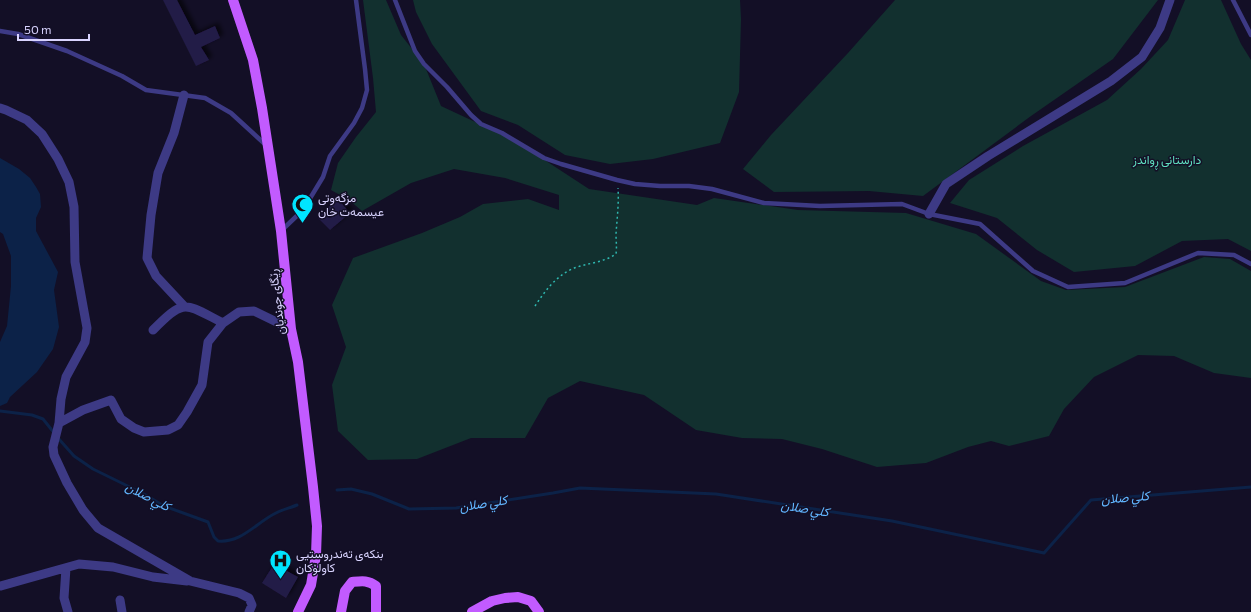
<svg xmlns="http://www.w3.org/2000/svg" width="1251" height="612" font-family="Commissioner,Vazirmatn,sans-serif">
	<defs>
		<filter id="shadow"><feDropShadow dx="3.5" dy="-3.5" stdDeviation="2" flood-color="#0009"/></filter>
	</defs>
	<rect width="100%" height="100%" fill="#130f26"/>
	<path fill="#12302f" d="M363,0H386L401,35L424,64L441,106L514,140L589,189L697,205L714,198L798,210L906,213L976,234L1041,281L1066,290L1125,287L1204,257L1230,259L1251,271V378L1214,373L1174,356L1138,355L1094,377L1064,409L1049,436L1009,446L991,441L968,447L926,463L877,467L822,449L782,439L742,438L696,430L644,395L580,381L548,398L525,438H471L417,459L368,460L338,431L332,385L346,347L332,305L353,258L422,233L460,217L483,204L528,199L559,210V195L505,178L454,169L411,183L362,211L349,200L331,190L338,163L356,137L376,112L373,78Z
		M413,0H740L741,19L739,92L720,143L653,159L610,164L565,155L518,125L481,111L432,44L416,12Z
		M895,0H1158L1113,59L1031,116L923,196L869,191L774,192L743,169L771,135L848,53Z
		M1185,0H1221L1241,44L1251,60V251L1228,239L1182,241L1135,266L1074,272L1037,250L997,218L950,203L969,180L1023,146L1107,100L1141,69L1168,40Z"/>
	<path fill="#0c2248" d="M0,158L19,169L30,178L36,187L40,194L41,207L36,218V231L58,272L54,290L59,327L53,349L37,372L10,397L7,403L0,406V342L7,326L11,286V256L3,234L0,232Z"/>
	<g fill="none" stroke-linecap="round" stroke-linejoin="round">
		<path stroke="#0c2248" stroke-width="3" d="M0,411L32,415L43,419L55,434
			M58,438L74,456L93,469L144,494L164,506L208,522L214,537L218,541C241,543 255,524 274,514C281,510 290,508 297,505
			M337,490L351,489L372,494L409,509L456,508L553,493L580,488L716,494L892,521L1044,553L1091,500L1251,487"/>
	</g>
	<path fill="#241b47" filter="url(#shadow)" d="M163,0H177L195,35L215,26L220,38L201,47L209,60L196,66Z
		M337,198L350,213L330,230L318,218Z
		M274,564L298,577L286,598L262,583Z"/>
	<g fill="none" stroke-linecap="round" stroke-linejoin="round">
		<path stroke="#2fb8b0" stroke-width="1.5" stroke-dasharray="2 3" stroke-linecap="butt" d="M535,306C545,291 555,277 572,269C586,263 603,263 616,254C617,247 616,241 616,234C617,219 619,204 618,188"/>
		<path stroke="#3d3a85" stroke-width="4.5" d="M395,0L415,51L424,64L447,87L471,115L481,124L502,133L544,158L561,164L617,180L635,184L660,186H689L712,189L764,203L820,206L902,204L929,214L980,224L1033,271L1068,287L1125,283L1198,253L1234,255L1251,264
			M1233,0L1251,35
			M0,31L18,34L67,51L122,76L146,90L205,98L231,113L267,146
			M282,230L303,210L323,177L330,156L354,123L362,108L367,90L365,69L356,0"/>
		<path stroke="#3d3a85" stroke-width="9" d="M184,95L174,133L158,173L151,215L147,258L156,276L184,306
			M0,108L6,110L27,120L42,134L58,159L69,182L74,207L75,262L87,328L85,342L66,377L61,399L59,423L53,447L54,455L67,483L83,510L98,528L190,581L239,593L249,598L252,605L249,612
			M929,214L946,184L988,156L1111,81L1142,57L1160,28L1170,0
			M153,330C185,298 184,303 223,323
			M59,423L83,410L111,400L121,419L134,428L144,432L168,430L178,425L187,412L202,385L208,342L223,323L239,312L254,311L291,329
			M66,568L64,598L68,612
			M1,586L79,564L113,567L153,577L187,581
			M120,600L122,612"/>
		<path stroke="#c25bff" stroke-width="10" d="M233,0L253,60L262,108L281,231L291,329L298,362L313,487L317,526L316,555L311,585L298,612
			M341,612L345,591L352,582C362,581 368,580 376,586V612
			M472,612L492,601L505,598L518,597L531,601L539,612"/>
	</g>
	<defs>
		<symbol id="mosque-pin" viewBox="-11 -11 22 30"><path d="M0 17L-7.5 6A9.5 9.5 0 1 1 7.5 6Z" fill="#00e5ff" stroke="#130f26"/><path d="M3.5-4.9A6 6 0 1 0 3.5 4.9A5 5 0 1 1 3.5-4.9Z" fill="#111"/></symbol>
		<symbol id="hospital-pin" viewBox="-11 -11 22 30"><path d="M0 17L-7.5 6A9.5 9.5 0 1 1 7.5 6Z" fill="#00e5ff" stroke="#130f26"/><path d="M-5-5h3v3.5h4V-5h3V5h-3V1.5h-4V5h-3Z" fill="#111"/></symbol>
	</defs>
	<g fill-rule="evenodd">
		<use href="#mosque-pin" x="290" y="192" width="25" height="34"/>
		<use href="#hospital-pin" x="268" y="548" width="25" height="34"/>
	</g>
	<g text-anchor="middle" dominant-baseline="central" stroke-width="3" stroke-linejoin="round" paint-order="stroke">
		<g font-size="12" fill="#5fe0c0" stroke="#130f26">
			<text x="1167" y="159">دارستانی ڕواندز</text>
		</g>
		<g font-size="12" fill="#d9d4ff" stroke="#130f26" text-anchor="start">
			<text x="318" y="197">مزگەوتی<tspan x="318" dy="14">عیسمەت خان</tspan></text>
			<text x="296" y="553">بنکەی تەندروستیی<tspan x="296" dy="14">کاولۆکان</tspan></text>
		</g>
		<g font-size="12" fill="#d9d4ff" stroke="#130f26">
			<text transform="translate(276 302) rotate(-97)">ڕێگای جوندیان</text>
		</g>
		<g font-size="13" font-style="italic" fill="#62b6ff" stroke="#130f26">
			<text transform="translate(148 496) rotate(27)">كلي صلان</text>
			<text transform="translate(1125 497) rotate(-5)">كلي صلان</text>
			<text transform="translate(483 503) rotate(-9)">كلي صلان</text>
			<text transform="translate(805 508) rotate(9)">كلي صلان</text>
		</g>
	</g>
	<path d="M18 34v6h71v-6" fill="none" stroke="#d9d4ff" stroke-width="2"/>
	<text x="24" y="34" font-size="12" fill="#d9d4ff" stroke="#130f26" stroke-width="3" paint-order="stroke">50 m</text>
</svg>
